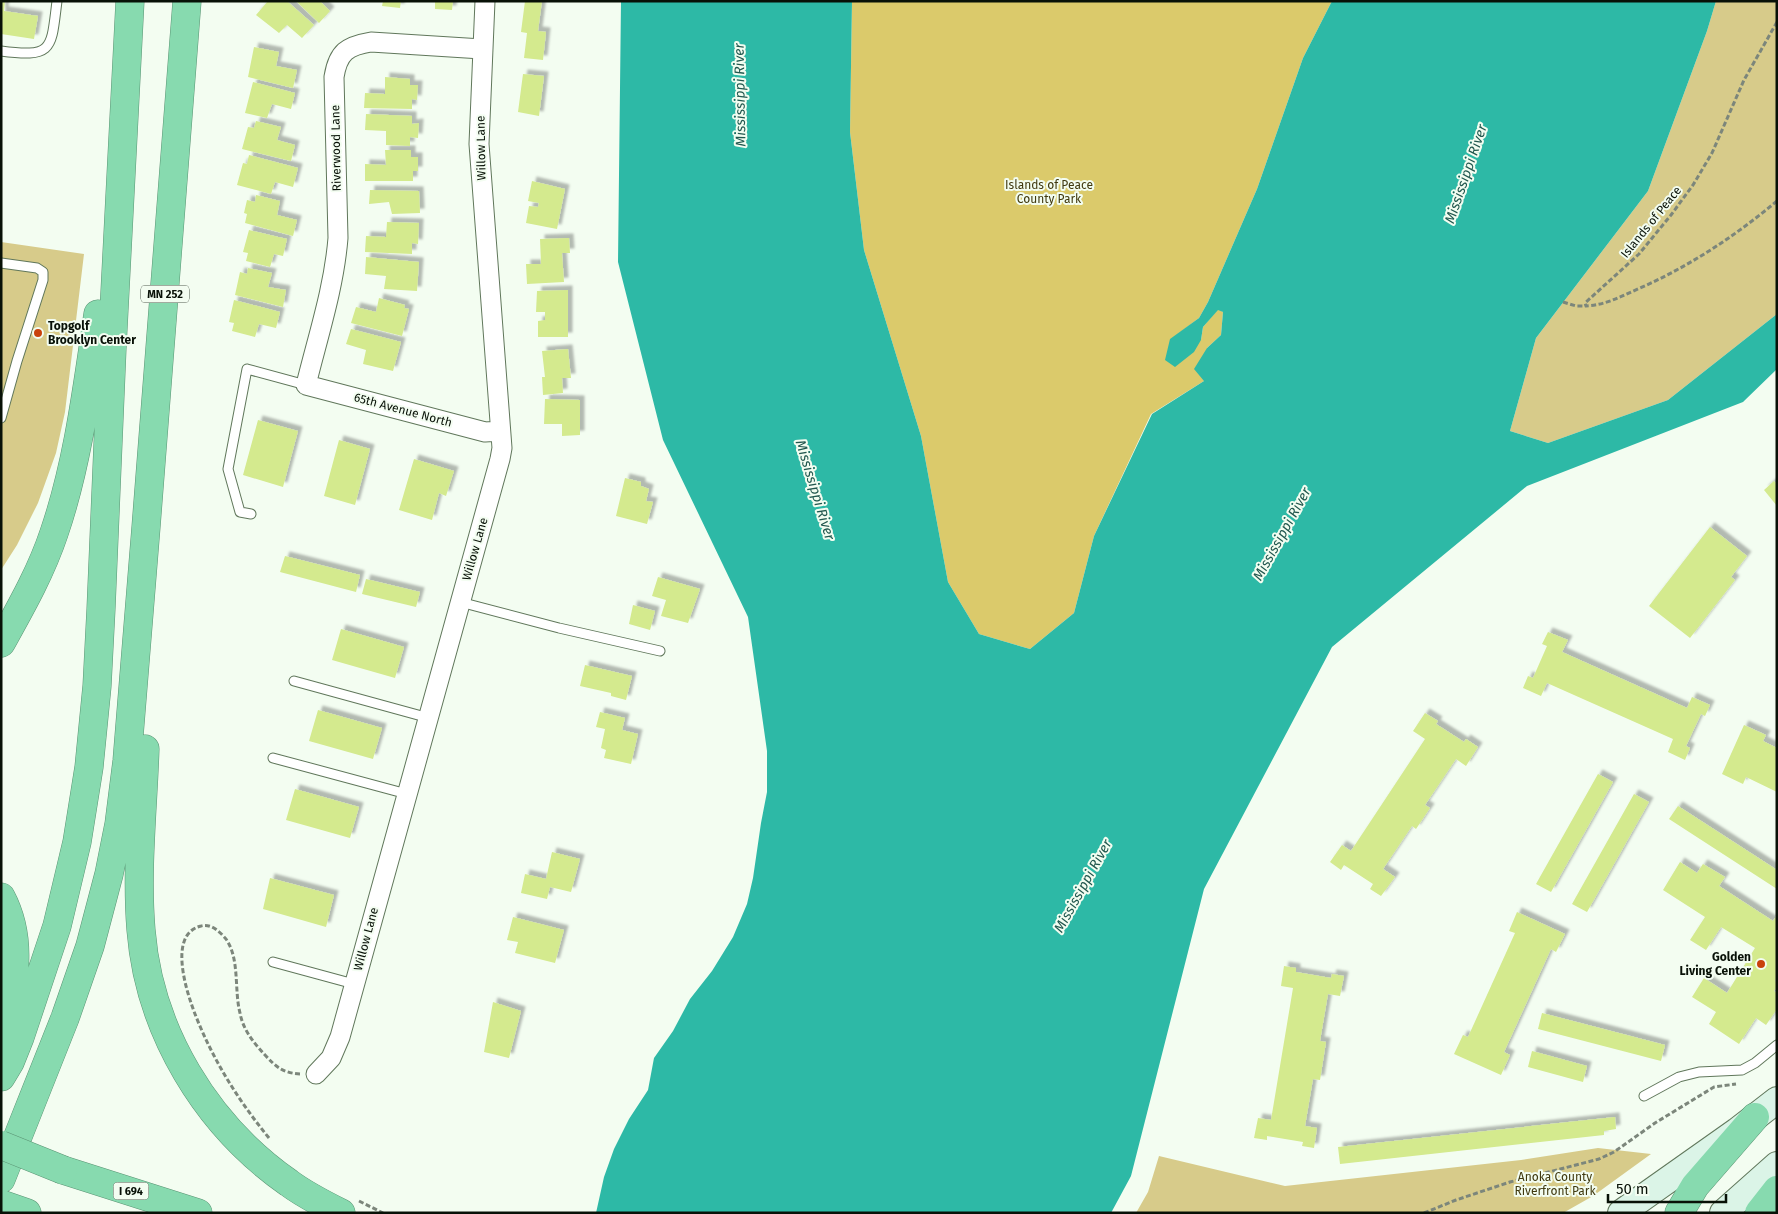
<svg xmlns="http://www.w3.org/2000/svg" width="1778" height="1214" font-family="'Fira Sans',sans-serif">
	<defs>
		<filter id="shadow"><feDropShadow dx="4.5" dy="-4.5" stdDeviation="1" flood-color="#0004"/></filter>
	</defs>
	<rect width="100%" height="100%" fill="#f3fdf1"/>
	<path fill="#d7cb8a" d="M1716,1H1777V314L1668,400L1548,443L1510,431L1536,338L1648,191L1707,31Z
		M1,242L84,254L65,412L56,453L38,503L17,545L1,570Z
		M1598,1148L1651,1154L1593,1196L1563,1213H1136L1148,1192L1159,1156L1285,1186L1521,1160Z"/>
	<path fill="#dbca6b" d="M852,1H1332L1303,58L1257,189L1208,302L1199,318L1170,340H1201L1203,327L1218,309L1223,312L1221,335L1207,348L1204,381L1151,414L1094,536L1074,613L1030,649L979,634L948,582L921,436L864,250L850,132Z"/>
	<path fill="#2db9a6" d="M621,1H852L850,132L864,250L921,436L948,582L979,634L1030,649L1074,613L1094,536L1152,414L1204,381L1194,369L1207,348L1221,335L1223,312L1218,310L1203,327L1201,340L1194,352L1175,367L1165,360L1170,339L1199,318L1208,302L1257,189L1303,58L1332,1H1716L1707,31L1648,191L1536,338L1510,431L1548,443L1668,400L1777,314V369L1743,402L1527,486L1332,647L1204,889L1131,1176L1111,1213H596L604,1177L614,1149L629,1119L648,1090L654,1058L673,1031L690,999L712,971L733,937L747,904L753,878L761,823L767,792V751L748,617L663,440L618,262Z"/>
	<path fill="#d4ea8e" filter="url(#shadow)" d="M1,1H5L4,11L38,16L34,39L1,34Z
		M268,1H287L314,25L302,38L287,25L279,33L256,15Z
		M296,1H320L330,11L319,23Z
		M383,1H401L400,8L382,6Z
		M435,1H453L452,10L435,9Z
		M525,1H542L538,31L546,32L543,60L524,58L527,33L521,32Z
		M254,47L279,52L276,66L297,70L293,88L248,77Z
		M523,74L544,76L539,116L518,112Z
		M385,77L410,79V85H418L417,100L412,99V109L364,108L365,93L385,94Z
		M253,82L295,93L291,109L272,104L267,118L245,113Z
		M366,114L412,116V124L419,123L418,138L410,137V146L386,145V131L365,130Z
		M256,121L281,127L277,140L295,145L291,161L242,149L248,127L254,128Z
		M385,150H411V157H418V171H413V181H365V164L386,165Z
		M249,155L298,168L293,187L275,182L271,194L237,185L243,163L247,164Z
		M532,181L565,189L557,229L526,223L529,206L538,207L539,203L528,201Z
		M370,190L419,191L420,213L392,214L389,202L369,204Z
		M256,195L280,201L277,215L297,220L293,236L245,223L247,214L244,213L247,200L255,202Z
		M387,222L419,223L418,244L412,243V254L365,252L366,236L386,237Z
		M249,230L287,239L283,256L274,254L270,267L246,261L248,253L243,252Z
		M569,238L570,253H562L564,282L527,284L526,264H541L540,239Z
		M366,257L419,262L417,291L384,289L386,276L365,274Z
		M248,268L272,273L268,287L286,290L283,307L235,295L240,272L247,274Z
		M568,290V337H538V321L545,320V312H536L537,291Z
		M379,298L405,305L404,308L409,309L402,336L351,323L356,307L376,312Z
		M234,300L280,312L276,328L259,324L255,337L232,331L234,323L229,322Z
		M351,329L401,342L393,371L363,364L366,350L346,344Z
		M568,349L571,378H562L563,393L543,395L542,377H545L542,351Z
		M545,399L580,400V435L562,436V424H544Z
		M258,420L298,431L283,487L243,475Z
		M339,440L370,449L355,505L324,496Z
		M414,459L454,471L446,496L439,493L432,520L399,510Z
		M625,478L641,482V486L649,489L646,501L653,502L647,524L616,516Z
		M1774,481L1777,484V506L1764,490Z
		M1710,527L1747,556L1731,577L1735,580L1690,638L1649,606Z
		M285,556L360,575L356,592L280,572Z
		M658,577L700,589L688,623L661,616L666,600L652,596Z
		M366,579L420,592L416,607L362,594Z
		M633,605L655,611L650,630L629,624Z
		M341,629L404,647L395,678L332,660Z
		M1548,632L1568,640L1562,652L1687,708L1692,697L1710,705L1705,716L1701,714L1686,746L1690,748L1685,760L1668,752L1673,739L1547,683L1541,696L1523,688L1528,676L1533,678L1547,646L1542,644Z
		M585,665L632,676L626,700L611,696V693L580,686Z
		M318,710L382,728L373,759L309,741Z
		M600,712L625,718L622,730L638,734L631,764L604,758L606,750L601,748L605,729L596,727Z
		M1425,713L1438,721L1436,724L1464,742L1466,739L1478,747L1466,766L1456,759L1425,805L1430,808L1416,829L1412,826L1383,869L1395,877L1381,896L1370,889L1373,884L1344,865L1341,870L1330,862L1342,845L1351,851L1425,739L1413,731Z
		M1744,725L1766,735L1763,741L1777,748V792L1746,777L1743,784L1722,774Z
		M1598,774L1613,782L1551,892L1536,884Z
		M295,789L359,807L350,838L286,820Z
		M1634,794L1649,802L1587,912L1572,904Z
		M1678,806L1777,870V889L1669,819Z
		M552,852L580,859L571,892L550,887L547,899L521,893L525,874L546,879Z
		M1680,862L1697,873L1703,864L1725,877L1719,886L1773,921L1777,915V977L1775,981L1777,982V987L1774,991L1777,993V1009L1766,1025L1756,1018L1739,1044L1709,1024L1716,1012L1692,997L1704,978L1727,993L1755,948L1721,927L1706,950L1690,940L1705,917L1663,890Z
		M270,878L334,895L326,927L263,909Z
		M1517,912L1565,934L1556,952L1551,949L1504,1052L1510,1055L1501,1075L1454,1054L1463,1035L1468,1037L1515,933L1509,931Z
		M513,917L564,930L555,963L515,953L518,942L507,940Z
		M1284,966L1296,968V972L1331,978L1332,974L1344,976L1340,996L1328,994L1320,1041L1326,1042L1320,1080L1313,1079L1305,1126L1317,1128L1314,1148L1302,1146L1303,1142L1267,1136V1140L1254,1138L1258,1118L1271,1120L1293,988L1281,986Z
		M493,1002L521,1011L509,1058L484,1052Z
		M1542,1013L1665,1045L1661,1061L1538,1029Z
		M1532,1051L1587,1066L1583,1082L1528,1067Z
		M1615,1117L1616,1129L1604,1131V1135L1340,1164L1338,1147Z"/>
	<g fill="none" stroke-linecap="round" stroke-linejoin="round">
		<defs>
			<path id="service" d="M1,51C54,58 51,49 57,1
				M1,263L37,268L43,272V280L17,361L1,418
				M251,514L240,512L228,469L247,369L306,385
				M460,602L559,628L660,651
				M294,681L429,718
				M273,758L407,794
				M273,962L354,984
				M1644,1096L1679,1077L1699,1072L1742,1070L1755,1063L1777,1045"/>
			<path id="minor" d="M482,49L371,42C347,46 338,52 334,77L338,238C334,288 318,336 306,385L485,432L500,431
				M316,1074L331,1058L340,1037L500,459L502,448L479,144L485,1"/>
			<path id="secondary" d="M1621,1213L1737,1131L1777,1100
				M1723,1213L1777,1165"/>
			<path id="motorway" d="M1,643C21,607 41,572 54,533C78,463 87,388 98,314
				M145,749C143,809 136,870 141,930C149,1031 206,1125 289,1183C305,1195 323,1204 341,1213
				M1,897C25,942 13,989 1,1035
				M1,1077L10,1062L20,1037L57,926L77,842L89,767L97,686L101,609L112,349L130,1
				M63,1170L198,1213
				M1,1179L65,1018L90,946L109,874L119,824L127,761L146,527L187,1
				M1,1204L27,1213
				M1679,1213L1695,1186L1755,1117
				M1759,1213L1777,1190"/>
		</defs>
		<use href="#service" stroke="#60775b" stroke-width="11"/>
		<use href="#minor" stroke="#60775b" stroke-width="21"/>
		<use href="#secondary" stroke="#60775b" stroke-width="28"/>
		<use href="#motorway" stroke="#5b9474" stroke-width="29"/>
		<path stroke="#7c867b" stroke-width="3" stroke-dasharray="5 2.5" stroke-linecap="butt" d="M1777,22L1744,80L1712,153L1693,185L1671,215L1639,254L1585,303L1586,306C1606,305 1622,296 1640,288C1690,266 1735,236 1777,201
			M1563,302L1576,306H1586
			M269,1138C238,1100 213,1060 195,1014C187,993 167,934 201,926C211,923 220,932 226,939C240,959 234,990 240,1013C243,1030 254,1043 265,1055C276,1067 283,1073 300,1074
			M359,1201L383,1213
			M1424,1213L1456,1200L1510,1182L1599,1159L1614,1152L1655,1123L1714,1087L1736,1084"/>
		<use href="#service" stroke="#fff" stroke-width="9"/>
		<use href="#minor" stroke="#fff" stroke-width="19"/>
		<use href="#secondary" stroke="#dbf4e7" stroke-width="26"/>
		<use href="#motorway" stroke="#87daaf" stroke-width="28"/>
		<defs>
			<path id="motorway-bridge" d="M1,1145L63,1170"/>
		</defs>
		<use href="#motorway-bridge" stroke="#5b9474" stroke-width="29" stroke-linecap="butt"/>
		<use href="#motorway-bridge" stroke="#87daaf" stroke-width="28"/>
	</g>
	<g fill="#c9420c" stroke="#f3fdf1" stroke-width="2">
		<circle cx="38" cy="333" r="5"/>
		<circle cx="1761" cy="964" r="5"/>
	</g>
	<g text-anchor="middle" dominant-baseline="central" stroke-width="4" stroke-linejoin="round" paint-order="stroke">
		<g fill="#f3fdf1" stroke="#4e584d" stroke-width="1">
			<rect x="141" y="285.5" width="48" height="17" rx="4"/>
			<rect x="113.5" y="1182.5" width="35" height="17" rx="4"/>
		</g>
		<g font-size="11" font-weight="bold" fill="#081107">
			<text x="165" y="294">MN 252</text>
			<text x="131" y="1191">I 694</text>
		</g>
		<g font-size="12" fill="#081107" stroke="#f3fdf1">
			<text transform="translate(336 148) rotate(-91)">Riverwood Lane</text>
			<text transform="translate(481 148) rotate(-91)">Willow Lane</text>
			<text transform="translate(1651 222) rotate(-51)">Islands of Peace</text>
			<text transform="translate(403 410) rotate(15)">65th Avenue North</text>
			<text transform="translate(475 549) rotate(-74)">Willow Lane</text>
			<text transform="translate(366 939) rotate(-75)">Willow Lane</text>
		</g>
		<g font-size="12" fill="#40390f" stroke="#f3fdf1">
			<text x="1049" y="185">Islands of Peace<tspan x="1049" dy="14">County Park</tspan></text>
			<text x="1555" y="1177">Anoka County<tspan x="1555" dy="14">Riverfront Park</tspan></text>
		</g>
		<g font-size="12" font-weight="bold" fill="#081107" stroke="#f3fdf1" text-anchor="start">
			<text x="48" y="326">Topgolf<tspan x="48" dy="14">Brooklyn Center</tspan></text>
			<text x="1751" y="957" text-anchor="end">Golden<tspan x="1751" dy="14">Living Center</tspan></text>
		</g>
		<g font-size="14" font-style="italic" fill="#21574e" stroke="#f3fdf1">
			<text transform="translate(740 95) rotate(-91)">Mississippi River</text>
			<text transform="translate(1466 174) rotate(-71)">Mississippi River</text>
			<text transform="translate(815 490) rotate(73)">Mississippi River</text>
			<text transform="translate(1282 534) rotate(-61)">Mississippi River</text>
			<text transform="translate(1083 886) rotate(-61)">Mississippi River</text>
		</g>
	</g>
	<rect width="1778" height="1214" fill="none" stroke="#081107" stroke-width="5"/>
	<path d="M1608 1194v8h118v-8" fill="none" stroke="#081107" stroke-width="2.5"/>
	<text x="1616" y="1194" font-size="15" fill="#081107" stroke="#f3fdf1" stroke-width="4" paint-order="stroke">50 m</text>
</svg>
